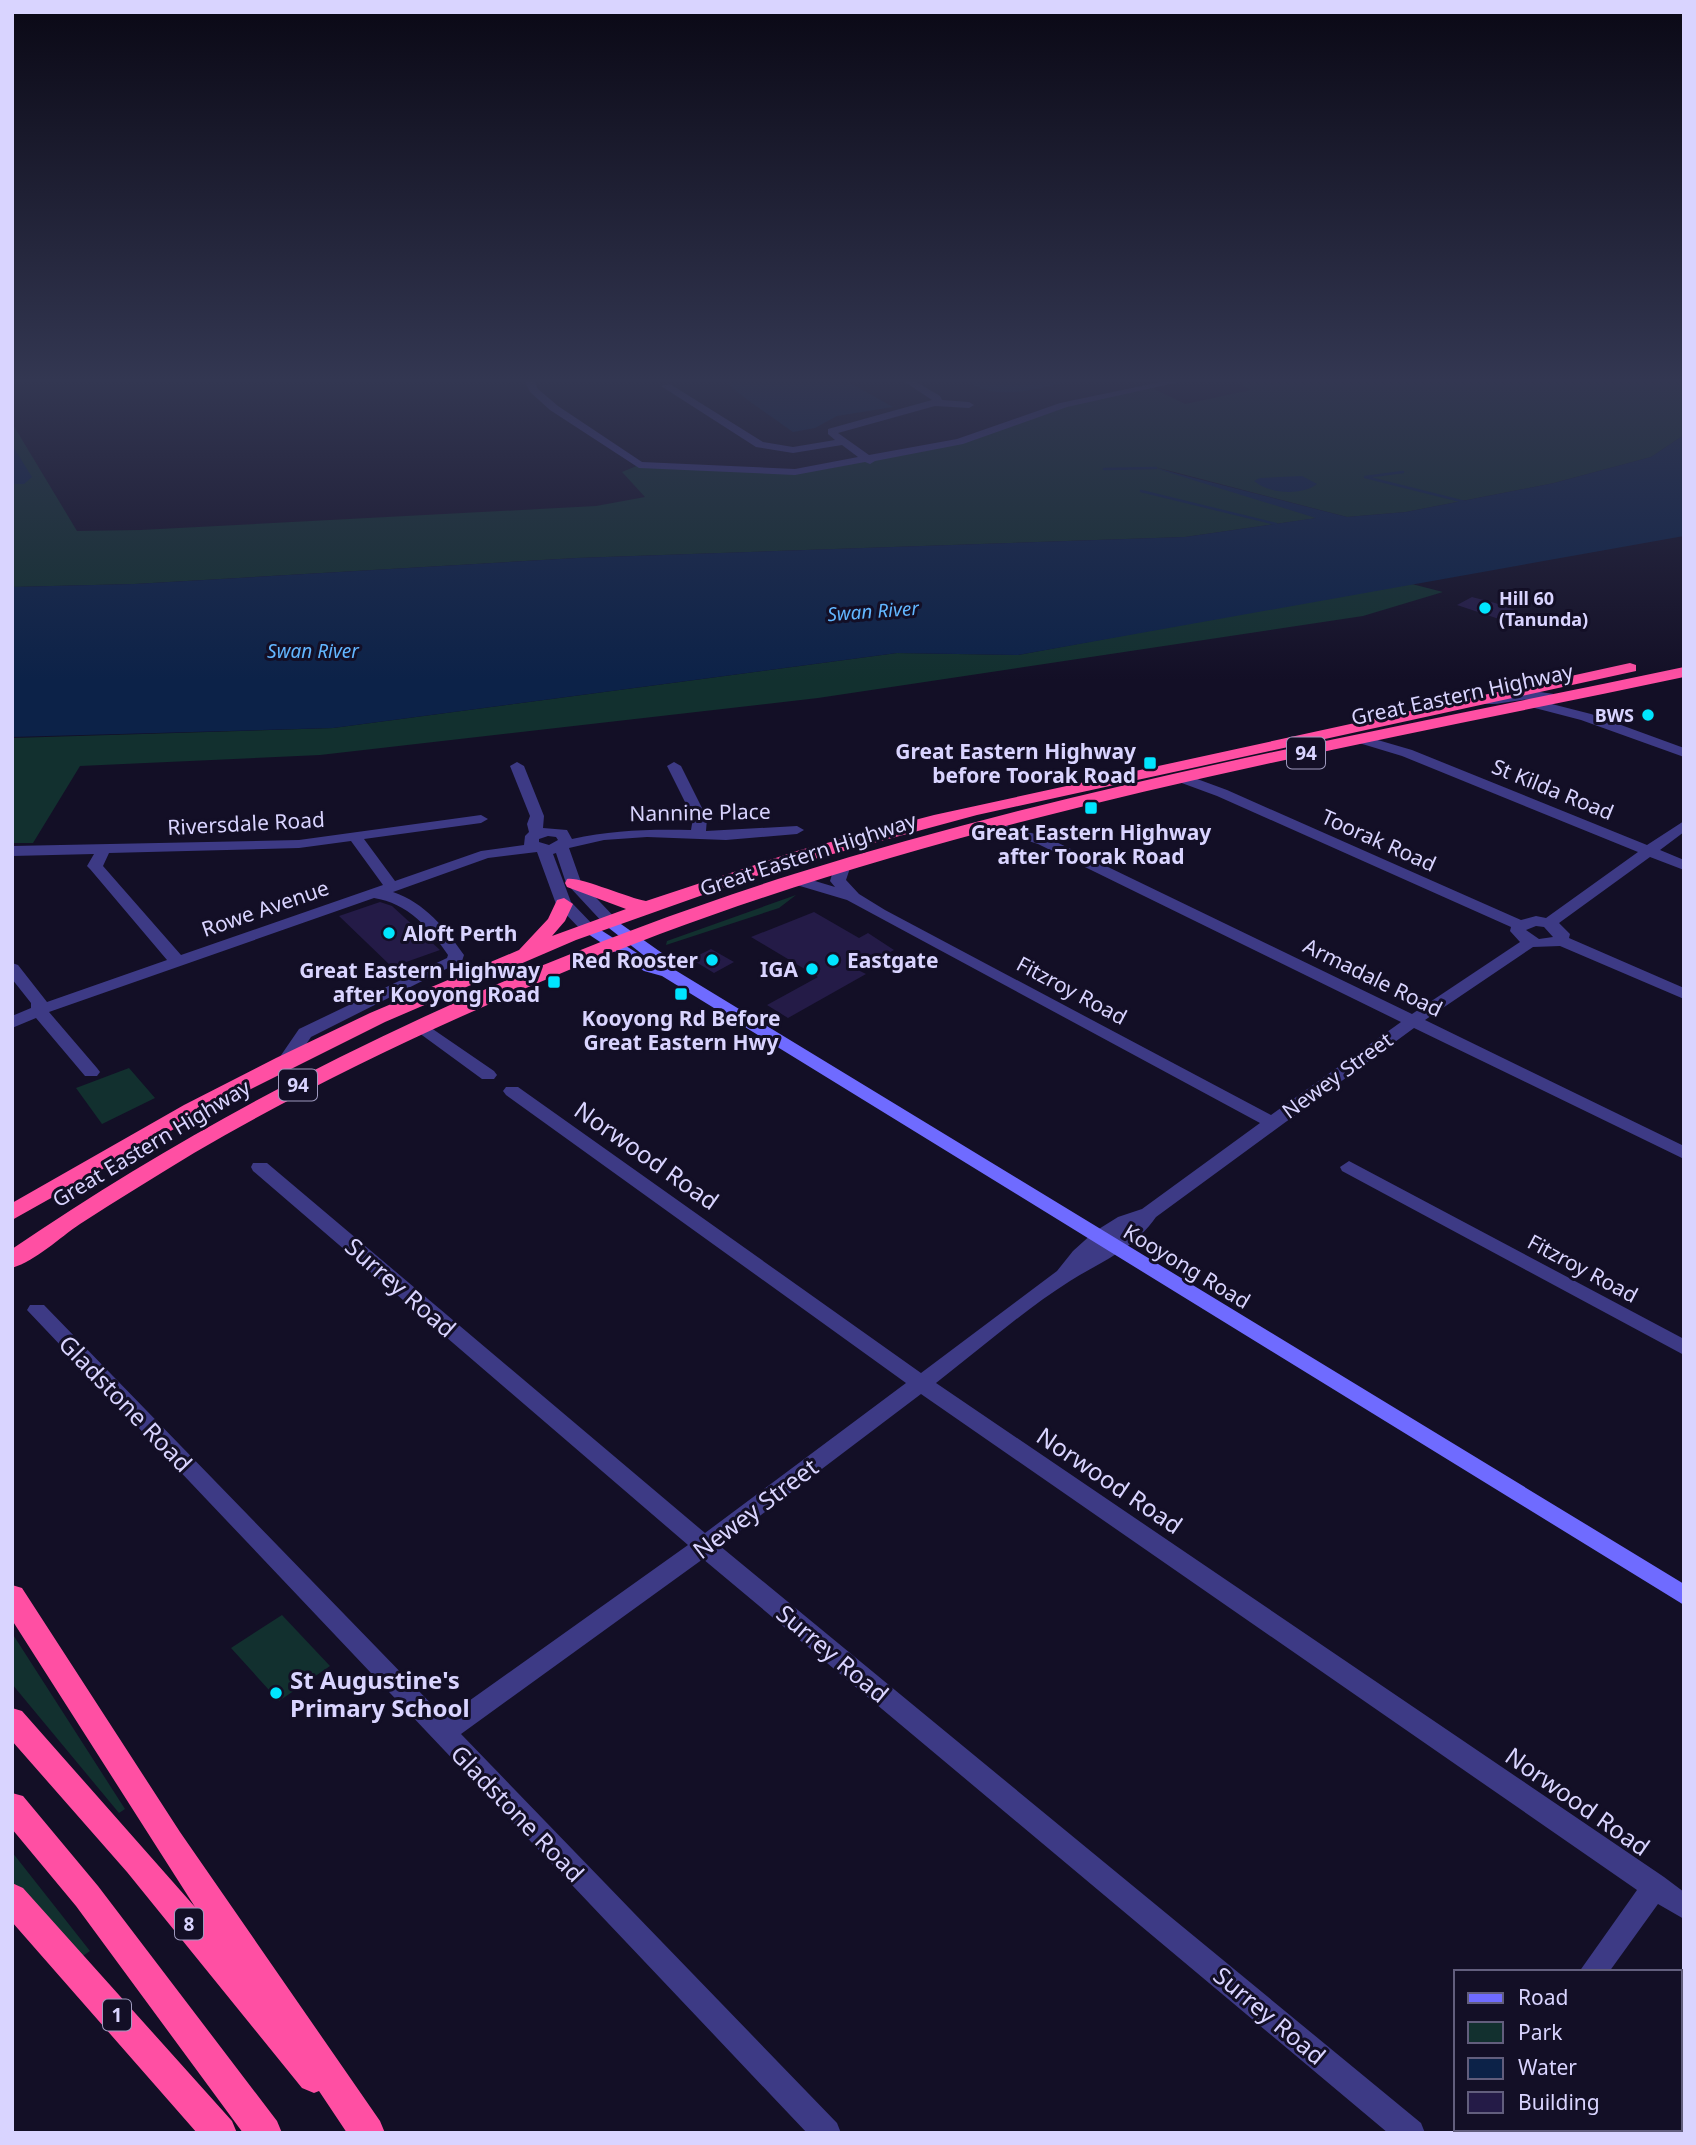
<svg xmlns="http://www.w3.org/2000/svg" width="1696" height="2145" font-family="'Noto Sans',sans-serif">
	<rect width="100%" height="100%" fill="#130f26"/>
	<path fill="#12302f" d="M1233,380H1684V435L1651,457L1554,483L1406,512L1347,517L1155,467L1318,518L1185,537L577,558L135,584L12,587V423L77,531L140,530L596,506L645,497L622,472L639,465L808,472L959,444L1065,405L1150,387L1185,404L1251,390Z
		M1408,583L1443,592L1363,616L818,698L320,755L80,766L33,843H12V738L333,728L897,653L1018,655Z
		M796,895L779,908L666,945L667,941Z
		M129,1068L155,1098L102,1124L76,1088Z
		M282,1615L330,1666L279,1701L231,1648Z
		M12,1633L125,1809L119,1813L12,1684Z
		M12,1852L90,1951L77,1960L12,1890Z"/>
	<path fill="#0c2248" d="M726,380H845L893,407L837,416L815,428L793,432C779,421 731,391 726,380Z
		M967,380H1075C1044,387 994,404 967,380Z
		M1684,435V536L1018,655L897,653L333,728L12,737V587L135,584L577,558L1185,537L1316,518L1151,467L1347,517L1406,512L1554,483L1651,457Z
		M12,445L32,477L24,484H12Z
		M1302,476L1317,484C1301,496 1270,494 1254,481L1260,478Z"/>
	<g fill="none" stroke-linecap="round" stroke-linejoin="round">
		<path stroke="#0c2248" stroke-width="2.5" d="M1104,469L1156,468
			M1403,472L1365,477L1465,502
			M1141,491L1276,524"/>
	</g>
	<path fill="#241b47" d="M1472,597L1495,603L1515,610L1499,619L1457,605Z
		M380,902L392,906L440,950L392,967L339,916Z
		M814,912L859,938L868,933L894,950L858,970L866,974L788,1018L767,1005L818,977L751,937Z
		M711,949L734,962L714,973L691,959Z"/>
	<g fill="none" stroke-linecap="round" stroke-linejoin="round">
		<path fill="#3d3a85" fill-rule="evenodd" d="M524,380H534L538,389L558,406L642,462L795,469L858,457L842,445L793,453L756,447L661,386L670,384L763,442L793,447L835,440L828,434V429L932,400L902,380H913L940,396L942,400L969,402L974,405L969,408L935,406L838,433L869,455L957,439L1060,403L1170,380H1188L1067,407L963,444L875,461L870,464L865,462L795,475L639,468L550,410L530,392Z
			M1533,691L1554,694L1556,697C1549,702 1543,699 1534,699C1515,699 1495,707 1476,703L1474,700L1481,696Z
			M1536,700L1591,714L1684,748V757L1581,720L1531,707V701Z
			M1364,736L1412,750L1647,845L1684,821V832L1660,850L1684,860V870L1650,857L1559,923L1570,934L1569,938L1684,988V999L1560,946L1533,947L1425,1020L1684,1146V1159L1414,1028L1156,1217C1133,1250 1102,1261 1070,1281C1024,1310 979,1350 936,1383L1664,1877L1684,1892V1919L1658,1904L1609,1972H1579L1637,1890L921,1394L720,1546L1421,2123L1425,2133H1388L703,1559L461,1734L837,2123L841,2133H807L27,1310L30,1305H44L445,1718L688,1545L253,1171L251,1167L253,1163H267L705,1533L906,1383L506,1095L503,1091L506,1087H518L921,1373L1057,1271L1073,1251L1094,1232L1118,1217L1142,1209L1260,1123L847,900L790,883L787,880L790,877L795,875L835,887L830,881L835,865L843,860L848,862L851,865L846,880L859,894L885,910L1271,1115L1401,1022L1038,844L987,828L985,825L992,821L1048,838L1412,1014L1520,942L1510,931L1511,927L1217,796L1179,782V776H1189L1227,790L1521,920L1536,916L1546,918L1638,852L1402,756L1359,743V737ZM1536,926L1544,927L1553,937L1539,939L1526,930Z
			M517,762L524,766L544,816L543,828L567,830L572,839C612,830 650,829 691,830L693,818L667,766L674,762L681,766L707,818L706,831L797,826L804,830L797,834L726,840L647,837L604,840L569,848L581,882L619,922L611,927L605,925L566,883L556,853L553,854L571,902L598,930L590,935L584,933L556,904L537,852L488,858L393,892C425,903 445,928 464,955L462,961L311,1037L290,1068L284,1069L275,1064L299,1029L447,958L448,955C430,928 407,903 374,898L49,1012L97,1068L100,1072L97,1076H85L36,1018L12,1028V1016L31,1008V1003L12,979V963L18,965L47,1002L167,960L90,869L87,866L94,854L12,856V846L299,840L481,815L488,819L481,823L364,839L395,881L481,851L524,845L525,836L529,832L527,824L530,816L510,766ZM548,836L556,837L558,840L549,845L539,842V839ZM351,841L383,885L181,955L103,866L109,853L299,848Z
			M421,1021L494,1071L497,1075L494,1079H482L415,1030L413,1026Z
			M1349,1161L1684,1339V1355L1342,1171L1340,1167Z
			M1463,2129H1492L1491,2133H1462Z"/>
		<path fill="#6f6bff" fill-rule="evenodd" d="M611,917L669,958L675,970L1684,1584V1605L662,976L644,971L582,930L590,925L596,927L656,965L605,925L603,922Z"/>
		<path fill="#ff4fa3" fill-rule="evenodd" d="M1630,663L1636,665V671L977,815L770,871L576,940L385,1022L199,1115L12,1220V1203L184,1105L276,1058L370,1013L519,950L548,919L557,900L564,898L573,904L565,921L552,936L626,909L567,887L565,883L567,879C579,876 628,898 646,901L800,850L934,815Z
			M1684,667V677C1304,757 917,823 557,975C433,1027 310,1085 194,1153C156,1176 117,1200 80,1224C59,1238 37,1260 12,1268V1249C251,1086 519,961 794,874C1084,783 1386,730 1684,667Z
			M12,1585L22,1588L180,1832L380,2121L385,2133H347L319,2091L314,2093L302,2088L127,1872L12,1741V1708L22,1711L195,1907L12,1620Z
			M12,1793L23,1796L98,1886L277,2121L282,2133H243L76,1906L12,1829Z
			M12,1883L23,1888L232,2121L237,2133H197L12,1922Z"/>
	</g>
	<linearGradient id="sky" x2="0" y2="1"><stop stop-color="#0a0815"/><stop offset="0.56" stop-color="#333752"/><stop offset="1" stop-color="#333752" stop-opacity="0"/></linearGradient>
	<rect width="1696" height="680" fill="url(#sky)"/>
	<g fill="#00e5ff" stroke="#130f26" stroke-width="2.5">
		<circle cx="1485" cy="608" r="7"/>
		<circle cx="1648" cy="715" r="7"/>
		<rect x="1143" y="756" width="14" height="14" rx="3.5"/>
		<rect x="1084" y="801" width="14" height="14" rx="3.5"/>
		<circle cx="389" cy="933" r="7"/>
		<circle cx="712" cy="960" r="7"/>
		<circle cx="833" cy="960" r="7"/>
		<circle cx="812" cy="969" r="7"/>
		<rect x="547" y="975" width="14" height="14" rx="3.5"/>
		<rect x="674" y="987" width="14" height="14" rx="3.5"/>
		<circle cx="276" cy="1693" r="7"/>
	</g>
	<g text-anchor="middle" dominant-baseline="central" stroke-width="6" stroke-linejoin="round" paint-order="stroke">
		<g font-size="18" font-weight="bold" fill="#d9d4ff" stroke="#130f26" text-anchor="start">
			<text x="1499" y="598">Hill 60<tspan x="1499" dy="21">(Tanunda)</tspan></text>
			<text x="1634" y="715" text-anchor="end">BWS</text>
		</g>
		<g font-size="19" font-style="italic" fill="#62b6ff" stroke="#130f26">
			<text transform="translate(873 611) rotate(-4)">Swan River</text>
			<text x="313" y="651">Swan River</text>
		</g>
		<g fill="#130f26" stroke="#9e99be" stroke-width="2">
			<rect x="1287" y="737.5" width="38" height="31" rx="5"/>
			<rect x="279" y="1069.5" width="38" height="31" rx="5"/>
			<rect x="175" y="1908.5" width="28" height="31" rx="5"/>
			<rect x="103" y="1999.5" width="28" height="31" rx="5"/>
		</g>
		<g font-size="19" font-weight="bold" fill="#d9d4ff">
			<text x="1306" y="753">94</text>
			<text x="298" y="1085">94</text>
			<text x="189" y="1924">8</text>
			<text x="117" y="2015">1</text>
		</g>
		<g font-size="21" fill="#d9d4ff" stroke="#130f26">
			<text transform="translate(1462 694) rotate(-12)">Great Eastern Highway</text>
			<text transform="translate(1553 789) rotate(22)">St Kilda Road</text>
			<text transform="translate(700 812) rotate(-1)">Nannine Place</text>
			<text transform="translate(246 823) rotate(-3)">Riversdale Road</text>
			<text transform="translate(1379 840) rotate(24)">Toorak Road</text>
			<text transform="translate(808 854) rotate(-18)">Great Eastern Highway</text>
			<text transform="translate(265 908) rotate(-19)">Rowe Avenue</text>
			<text transform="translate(1373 977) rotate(26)">Armadale Road</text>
			<text transform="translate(1072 990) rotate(28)">Fitzroy Road</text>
			<text transform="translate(1337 1075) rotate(-36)">Newey Street</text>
			<text transform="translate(151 1143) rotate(-31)">Great Eastern Highway</text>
			<text transform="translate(1187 1266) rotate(31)">Kooyong Road</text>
			<text transform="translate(1583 1268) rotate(28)">Fitzroy Road</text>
		</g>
		<g font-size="21" font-weight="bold" fill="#d9d4ff" stroke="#130f26" text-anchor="end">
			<text x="1136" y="751">Great Eastern Highway<tspan x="1136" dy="24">before Toorak Road</tspan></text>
			<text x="1091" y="832" text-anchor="middle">Great Eastern Highway<tspan x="1091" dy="24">after Toorak Road</tspan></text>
			<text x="403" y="933" text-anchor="start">Aloft Perth</text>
			<text x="698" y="960">Red Rooster</text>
			<text x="847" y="960" text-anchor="start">Eastgate</text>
			<text x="798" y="969">IGA</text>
			<text x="540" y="970">Great Eastern Highway<tspan x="540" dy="24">after Kooyong Road</tspan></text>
			<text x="681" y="1018" text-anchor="middle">Kooyong Rd Before<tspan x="681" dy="24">Great Eastern Hwy</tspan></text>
		</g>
		<g font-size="24" fill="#d9d4ff" stroke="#130f26">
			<text transform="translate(647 1155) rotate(35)">Norwood Road</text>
			<text transform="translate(401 1287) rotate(41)">Surrey Road</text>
			<text transform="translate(126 1403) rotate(46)">Gladstone Road</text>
			<text transform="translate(1110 1480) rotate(34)">Norwood Road</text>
			<text transform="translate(755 1508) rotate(-37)">Newey Street</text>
			<text transform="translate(833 1653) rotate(40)">Surrey Road</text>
			<text transform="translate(1578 1801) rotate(35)">Norwood Road</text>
			<text transform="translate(518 1813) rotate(46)">Gladstone Road</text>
			<text transform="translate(1270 2015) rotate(40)">Surrey Road</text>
		</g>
		<g font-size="24" font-weight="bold" fill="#d9d4ff" stroke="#130f26" text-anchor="start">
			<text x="290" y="1679">St Augustine's<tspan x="290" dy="28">Primary School</tspan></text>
		</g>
	</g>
	<rect width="1696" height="2145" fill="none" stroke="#d9d4ff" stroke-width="28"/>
	<rect x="1454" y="1970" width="228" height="161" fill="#130f26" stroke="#625e7d" stroke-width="2"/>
	<rect x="1468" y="1993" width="35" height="10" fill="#6f6bff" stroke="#625e7d" stroke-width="2"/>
	<text x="1518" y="2005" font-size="21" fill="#d9d4ff">Road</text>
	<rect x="1468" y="2022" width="35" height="21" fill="#12302f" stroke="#625e7d" stroke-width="2"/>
	<text x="1518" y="2040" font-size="21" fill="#d9d4ff">Park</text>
	<rect x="1468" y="2058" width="35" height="21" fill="#0c2248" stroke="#625e7d" stroke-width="2"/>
	<text x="1518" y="2075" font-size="21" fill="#d9d4ff">Water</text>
	<rect x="1468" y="2092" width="35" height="21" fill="#241b47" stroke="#625e7d" stroke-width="2"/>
	<text x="1518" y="2110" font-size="21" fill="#d9d4ff">Building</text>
</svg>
